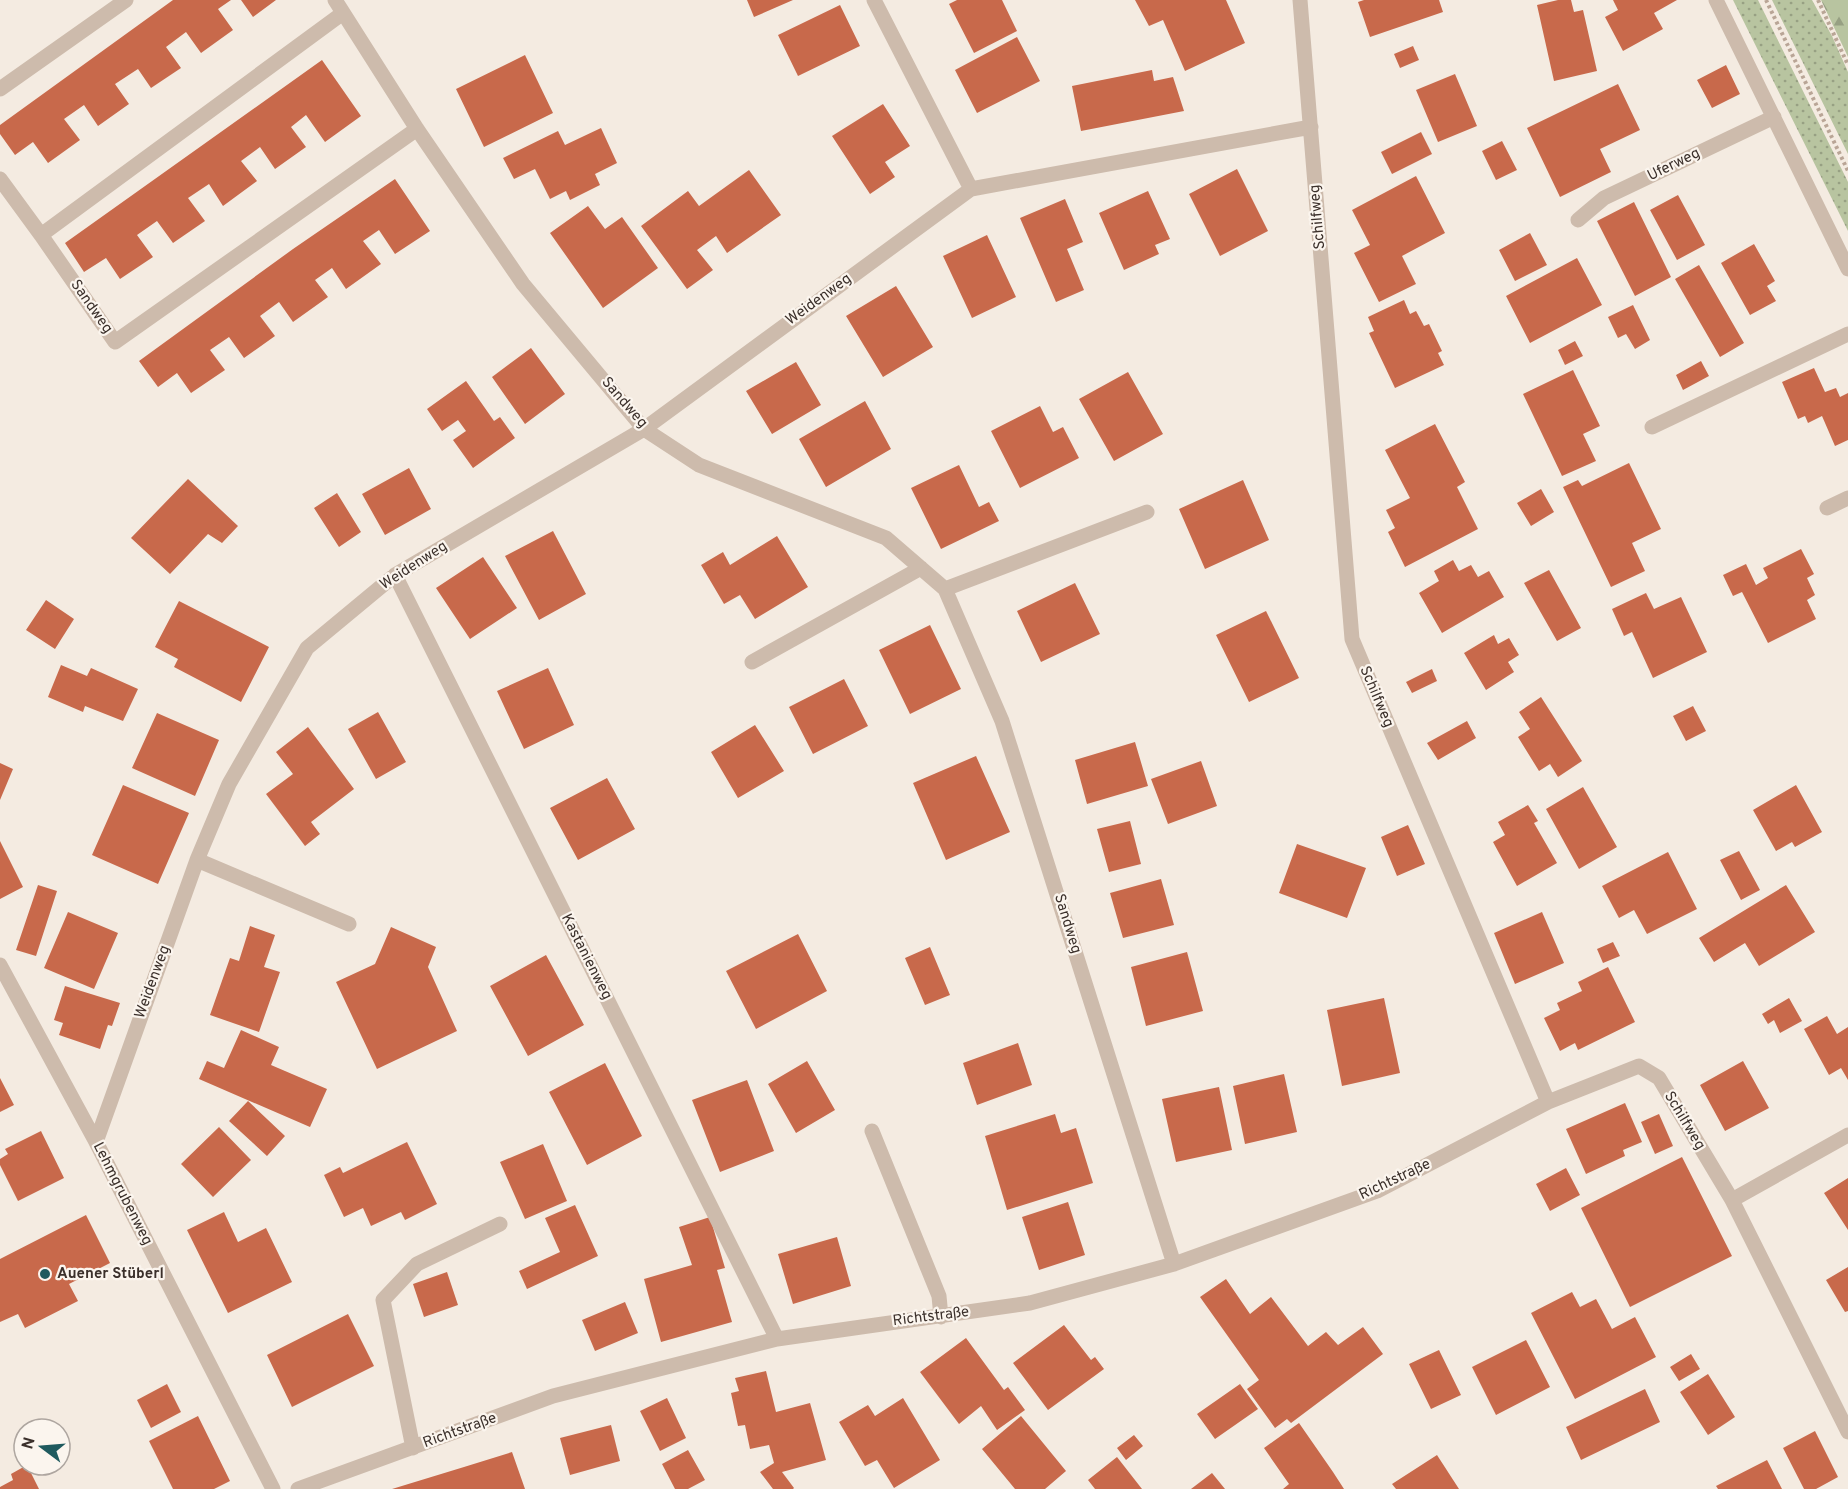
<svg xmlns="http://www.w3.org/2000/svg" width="1848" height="1489" font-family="Overpass,sans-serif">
	<defs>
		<pattern id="grass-dots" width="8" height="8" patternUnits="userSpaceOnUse" patternTransform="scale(1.5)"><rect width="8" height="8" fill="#b8c4a0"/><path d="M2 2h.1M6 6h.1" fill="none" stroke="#97a083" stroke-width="1.8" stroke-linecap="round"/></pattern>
		<pattern id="forest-firs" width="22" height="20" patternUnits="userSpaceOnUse" patternTransform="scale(1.5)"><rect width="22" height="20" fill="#b8c4a0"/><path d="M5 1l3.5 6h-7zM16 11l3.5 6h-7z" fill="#97a083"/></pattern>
	</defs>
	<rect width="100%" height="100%" fill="#f4ebe1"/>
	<path fill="url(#grass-dots)" d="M1733,0H1758L1848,182V231Z
		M1772,0H1812L1832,36L1848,72V154Z"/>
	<path fill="url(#forest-firs)" d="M1821,0H1848V57Z"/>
	<path fill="#c8694b" d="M173,0H231L218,9L233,30L201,53L186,32L166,47L181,68L151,88L138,69L115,84L129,104L98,126L84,105L64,119L80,140L48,163L33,142L15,155L0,134V125Z
		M241,0H276L253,17Z
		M747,0H793L754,17Z
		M957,0H1002L1017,31L974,53L949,4Z
		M1135,0H1226L1245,43L1185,71L1163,20L1149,26Z
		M1364,0H1439L1443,12L1370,37L1358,2Z
		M1558,0H1571L1574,12L1583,10L1597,71L1554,81L1537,5Z
		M1613,0H1677L1654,13L1663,29L1623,51L1605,17L1618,10Z
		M840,5L860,46L798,76L778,35Z
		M1017,37L1040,81L977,113L955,70Z
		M1413,46L1419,60L1400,68L1394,54Z
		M525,55L553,113L484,147L456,89Z
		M322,60L361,116L325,142L306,115L291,127L306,147L275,169L260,147L241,161L257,181L223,206L209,184L188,198L205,221L173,243L157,221L137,235L153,257L120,279L106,258L84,272L65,243Z
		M1726,65L1740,94L1712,108L1697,80Z
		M1152,70L1154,81L1173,77L1184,111L1081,131L1072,86Z
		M1455,74L1477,126L1438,142L1416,90Z
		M1618,84L1640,130L1600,149L1611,172L1560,197L1527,128Z
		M883,104L910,146L885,162L895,177L870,194L832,136Z
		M601,128L617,163L595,174L600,185L570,200L566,191L550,199L535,169L514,179L503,158L558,131L565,145Z
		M1421,132L1432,154L1392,174L1381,152Z
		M1502,141L1517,170L1496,180L1482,151Z
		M1237,169L1268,231L1220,256L1189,194Z
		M749,170L781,215L727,253L716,236L697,250L713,270L687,289L641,226L688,191L699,206Z
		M1416,176L1445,233L1402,256L1416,284L1379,302L1354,253L1370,245L1352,210Z
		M395,179L430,231L395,254L379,230L363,241L381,264L346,289L332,268L315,280L328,297L293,322L279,302L260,316L275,336L244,358L229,337L210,350L225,370L191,393L177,373L158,387L139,361L293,249Z
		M1148,191L1170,239L1155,245L1159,254L1124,270L1099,213Z
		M1678,195L1705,245L1677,260L1650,210Z
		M1065,199L1083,242L1067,249L1084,290L1056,302L1020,218Z
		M1634,202L1671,277L1635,296L1597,221Z
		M588,206L605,229L622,217L658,268L603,308L550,233Z
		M1530,233L1547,265L1515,281L1499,250Z
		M987,235L1016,297L972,318L943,256Z
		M1754,244L1775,281L1767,286L1776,301L1750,315L1721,263Z
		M1577,258L1602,305L1530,343L1506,296Z
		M1699,265L1744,343L1720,357L1675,279Z
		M896,286L933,347L883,377L846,316Z
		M1404,300L1410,314L1416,311L1424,326L1429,324L1442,351L1438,353L1444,365L1395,388L1369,333L1374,331L1368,317Z
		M1633,305L1650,340L1635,349L1626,334L1618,338L1608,317Z
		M1575,341L1583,356L1565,365L1558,350Z
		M531,348L565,394L525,424L492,377Z
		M1701,361L1709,376L1683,390L1676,375Z
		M796,362L821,405L772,434L746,391Z
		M1814,368L1825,392L1836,388L1840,397L1848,393V440L1835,446L1822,416L1808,423L1805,416L1798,419L1782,382Z
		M1573,370L1600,426L1583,434L1596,461L1562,476L1523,394Z
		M1128,372L1163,434L1114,461L1079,399Z
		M466,381L494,421L500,417L515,438L473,468L453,440L466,431L458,420L442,431L427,409Z
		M865,401L891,449L826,487L799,439Z
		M1040,406L1053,432L1063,427L1079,458L1020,488L991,431Z
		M1435,424L1465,482L1457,487L1478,529L1405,567L1388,532L1395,528L1386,510L1410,498L1385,450Z
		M1629,463L1661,529L1632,543L1645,571L1611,587L1563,487L1578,480L1582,486Z
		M959,465L979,507L989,502L999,521L941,549L911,488Z
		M409,468L431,509L385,535L362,494Z
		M188,479L238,526L222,543L208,534L170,574L131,538Z
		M1243,480L1269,540L1205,569L1179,509Z
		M1541,489L1554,512L1531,526L1517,503Z
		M337,493L361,532L339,547L314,508Z
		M553,531L586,594L539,620L505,556Z
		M777,536L808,587L755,619L740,595L724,604L701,565L723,552L730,565Z
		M1801,549L1814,574L1807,578L1815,595L1807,600L1816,619L1768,643L1742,592L1733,596L1723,575L1746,564L1756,585L1768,578L1763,568Z
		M483,557L517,608L470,639L436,588Z
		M1453,560L1459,571L1471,565L1478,577L1489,571L1504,597L1442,633L1419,593L1439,581L1434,571Z
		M1549,570L1581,628L1557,641L1524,583Z
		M1075,583L1100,634L1041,662L1017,611Z
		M1646,593L1654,609L1681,597L1707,652L1653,678L1632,632L1624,636L1612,609Z
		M46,600L74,619L55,649L26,630Z
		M179,601L269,647L241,702L174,667L178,659L155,647Z
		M1266,611L1299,678L1249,702L1216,635Z
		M930,625L961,689L910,714L879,650Z
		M1494,635L1498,644L1509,638L1519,655L1508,662L1514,672L1486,690L1464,653Z
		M61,665L87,676L91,668L138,689L123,721L85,706L83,712L48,697Z
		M548,668L574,725L524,749L497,691Z
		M1432,669L1437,681L1412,693L1406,682Z
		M844,679L868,726L813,754L789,707Z
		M1541,697L1582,761L1558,777L1550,764L1539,771L1518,737L1530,729L1519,712Z
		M1693,706L1706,731L1686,741L1673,716Z
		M378,712L406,762L376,779L348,729Z
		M157,713L219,740L195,796L132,768Z
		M1467,721L1476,738L1438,760L1427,743Z
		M755,725L784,771L738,798L711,752Z
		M308,727L354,789L311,822L320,834L305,846L266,794L293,774L276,752Z
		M1135,742L1148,786L1087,804L1075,760Z
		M976,756L1010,832L946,860L913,783Z
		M1201,761L1217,806L1168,824L1151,779Z
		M0,763L13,769L0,800Z
		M607,778L635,829L578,860L550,808Z
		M123,785L189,813L158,884L92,855Z
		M1796,785L1822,832L1795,847L1792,842L1776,851L1753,810Z
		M1583,787L1617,847L1579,869L1546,809Z
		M1528,805L1538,821L1534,823L1557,863L1517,886L1493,842L1505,835L1498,822Z
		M1130,821L1141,864L1109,872L1097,829Z
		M1408,825L1425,864L1397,876L1381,837Z
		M0,841L23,887L0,899Z
		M1297,844L1366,868L1347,918L1279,893Z
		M1739,851L1760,890L1741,900L1720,860Z
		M1668,852L1697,909L1647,934L1634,910L1619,918L1602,886Z
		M1161,879L1174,925L1123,938L1110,893Z
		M38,885L57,891L36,956L16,950Z
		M1786,885L1815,932L1759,966L1745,943L1714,962L1699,938Z
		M68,912L118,933L94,989L44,968Z
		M1542,912L1564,963L1515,984L1494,933Z
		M250,926L275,935L264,967L280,972L259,1032L210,1015L230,958L239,961Z
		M391,927L436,947L428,967L457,1031L377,1069L336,982L375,964Z
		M798,934L827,991L756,1029L726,971Z
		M1613,942L1620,956L1603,963L1597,949Z
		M930,947L950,995L925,1005L905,958Z
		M1187,952L1203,1011L1146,1026L1131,967Z
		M546,955L584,1025L528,1056L490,986Z
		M1608,967L1635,1022L1578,1050L1575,1043L1560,1051L1544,1018L1560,1010L1557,1003L1582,991L1578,982Z
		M65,986L120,1003L112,1026L108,1025L100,1049L59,1035L63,1023L54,1020Z
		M1384,998L1400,1073L1342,1086L1327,1010Z
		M1789,998L1802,1021L1780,1033L1774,1020L1768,1024L1762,1014Z
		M1827,1016L1837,1034L1848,1027V1080L1841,1068L1829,1075L1804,1029Z
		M241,1030L279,1047L271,1065L327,1089L310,1127L199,1079L207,1061L224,1068Z
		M1018,1043L1032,1085L977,1105L963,1063Z
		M807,1061L835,1110L796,1133L768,1084Z
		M1743,1061L1769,1108L1725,1131L1700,1085Z
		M605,1063L642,1136L587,1165L549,1092Z
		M1284,1074L1297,1132L1245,1144L1233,1086Z
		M0,1078L14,1105L0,1112Z
		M747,1080L774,1151L720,1172L692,1100Z
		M1219,1087L1232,1150L1176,1162L1162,1099Z
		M248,1101L285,1136L267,1156L229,1121Z
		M1625,1103L1642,1142L1623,1150L1625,1156L1586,1174L1566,1129Z
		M1055,1114L1061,1133L1076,1128L1093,1183L1007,1210L985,1136Z
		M1659,1114L1673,1146L1655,1154L1641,1122Z
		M219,1127L251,1160L213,1197L181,1164Z
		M41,1131L64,1178L18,1201L0,1165V1159L8,1154L5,1149Z
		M407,1142L437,1204L405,1220L401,1212L371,1226L363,1208L344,1217L324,1175L340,1167L343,1173Z
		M543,1144L567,1201L525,1219L500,1162Z
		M1682,1157L1732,1256L1630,1307L1581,1208Z
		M1566,1168L1580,1195L1550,1211L1536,1184Z
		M1848,1178V1230L1824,1193Z
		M1068,1202L1085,1255L1039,1270L1022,1217Z
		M575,1205L598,1256L527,1289L519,1271L560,1252L545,1218Z
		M224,1212L238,1242L266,1228L292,1282L228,1313L187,1230Z
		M86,1215L110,1263L69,1284L78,1301L25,1328L18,1314L0,1322V1259Z
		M710,1217L725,1268L717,1270L732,1322L661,1342L644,1279L692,1265L679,1227Z
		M837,1237L851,1286L793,1304L778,1254Z
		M1848,1267V1311L1845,1312L1826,1280Z
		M447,1272L458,1305L424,1317L413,1284Z
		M1226,1279L1250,1314L1271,1297L1308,1346L1326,1332L1338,1345L1363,1327L1383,1354L1291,1423L1287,1419L1275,1428L1247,1389L1259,1380L1200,1297Z
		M1572,1292L1580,1307L1596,1299L1612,1329L1635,1317L1656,1357L1575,1399L1531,1313Z
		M625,1302L638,1333L595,1351L582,1320Z
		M348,1314L374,1366L292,1407L267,1355Z
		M1064,1325L1091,1360L1095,1357L1104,1369L1048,1410L1013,1363Z
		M966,1338L1004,1390L1008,1387L1025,1410L997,1430L981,1406L959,1424L920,1372Z
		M1526,1340L1550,1387L1496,1415L1472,1367Z
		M1439,1350L1461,1395L1431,1409L1409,1364Z
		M1691,1354L1700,1369L1679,1381L1670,1367Z
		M766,1371L776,1412L810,1403L826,1460L782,1472L794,1488L793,1489H773L760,1472L774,1463L769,1445L750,1449L745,1425L738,1426L731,1393L739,1391L735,1378Z
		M1708,1374L1735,1417L1708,1435L1680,1392Z
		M167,1384L181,1412L151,1428L137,1400Z
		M1240,1384L1258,1409L1215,1439L1197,1414Z
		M1645,1389L1660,1422L1581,1460L1566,1427Z
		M667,1398L686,1438L660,1451L640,1411Z
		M903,1398L940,1460L894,1488L877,1460L865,1466L839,1422L868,1405L875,1416Z
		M198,1416L230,1481L214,1489H173L149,1441Z
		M1021,1416L1066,1471L1045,1489H1015L982,1449Z
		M1299,1423L1333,1472L1344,1489H1283L1289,1484L1264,1448Z
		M611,1425L620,1461L570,1475L560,1438Z
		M1815,1431L1838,1477L1816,1489H1804L1783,1448Z
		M1134,1435L1143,1446L1126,1460L1117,1448Z
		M688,1450L705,1480L688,1489H675L662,1464Z
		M512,1452L525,1489H392L464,1467Z
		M1437,1455L1459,1489H1396L1392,1484Z
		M1117,1457L1142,1489H1095L1088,1480Z
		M1767,1460L1782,1489H1718L1716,1486Z
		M27,1465L39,1489H0V1487L13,1480L11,1474Z
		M1212,1473L1225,1489H1191Z"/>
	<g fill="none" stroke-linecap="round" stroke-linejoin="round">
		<path stroke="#b9a596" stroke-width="4" stroke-dasharray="3 3" stroke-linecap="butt" d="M1766,0L1848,171
			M1818,0L1848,65"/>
		<path stroke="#cdbbac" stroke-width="15" d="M335,0L417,129L523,284L644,429L699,465L886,538L945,589L1002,721L1174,1264
			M874,0L971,189
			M1300,0L1352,639L1548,1102L1639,1066L1659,1078L1732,1200L1848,1432
			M1716,0L1848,269
			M343,13L41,235L115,342L417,129
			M0,89L126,0
			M0,179L41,235
			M1578,220L1604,198L1774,117
			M1652,427L1848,334
			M1827,508L1848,498
			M395,575L777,1339
			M945,589L1147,512
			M752,662L921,568
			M197,860L349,924
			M0,965L96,1142L273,1489
			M872,1131L939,1296L941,1317
			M96,1142L197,860L229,784L307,648L395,575L644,429L971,189L1311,127
			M1732,1200L1848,1135
			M413,1448L383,1300L417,1264L500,1224
			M298,1489L553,1396L777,1339L1030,1303L1174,1264L1377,1191L1548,1102"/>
	</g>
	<circle fill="#1f5a5e" stroke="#fbf5ee" stroke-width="2" cx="45" cy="1274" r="6"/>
	<g text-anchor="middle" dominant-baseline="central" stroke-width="4.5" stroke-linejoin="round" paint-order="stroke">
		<g font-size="15" fill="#3b302b" stroke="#fbf5ee">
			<text transform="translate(1674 165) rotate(-26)">Uferweg</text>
			<text transform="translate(1318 217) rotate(-95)">Schilfweg</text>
			<text transform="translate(819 300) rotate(-36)">Weidenweg</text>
			<text transform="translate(91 307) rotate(55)">Sandweg</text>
			<text transform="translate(624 403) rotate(49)">Sandweg</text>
			<text transform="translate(414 566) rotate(-33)">Weidenweg</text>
			<text transform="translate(1376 697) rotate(67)">Schilfweg</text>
			<text transform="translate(1067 924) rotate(73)">Sandweg</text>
			<text transform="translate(586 957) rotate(63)">Kastanienweg</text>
			<text transform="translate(153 982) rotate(-70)">Weidenweg</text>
			<text transform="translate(1684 1121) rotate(59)">Schilfweg</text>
			<text transform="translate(1395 1180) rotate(-25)">Richtstraße</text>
			<text transform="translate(122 1194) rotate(63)">Lehmgrubenweg</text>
			<text transform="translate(931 1317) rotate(-7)">Richtstraße</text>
			<text transform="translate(460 1431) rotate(-20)">Richtstraße</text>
		</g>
		<g font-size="15" font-weight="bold" fill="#3b302b" stroke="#fbf5ee" text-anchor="start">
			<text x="57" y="1274">Auener Stüberl</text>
		</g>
	</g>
	<g transform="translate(42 1447) rotate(286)"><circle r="28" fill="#fbf5ee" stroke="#aea6a0" stroke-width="1.5"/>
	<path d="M0-4.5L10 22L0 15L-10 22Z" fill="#1f5a5e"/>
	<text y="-9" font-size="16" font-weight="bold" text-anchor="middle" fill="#3b302b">N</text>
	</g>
</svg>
